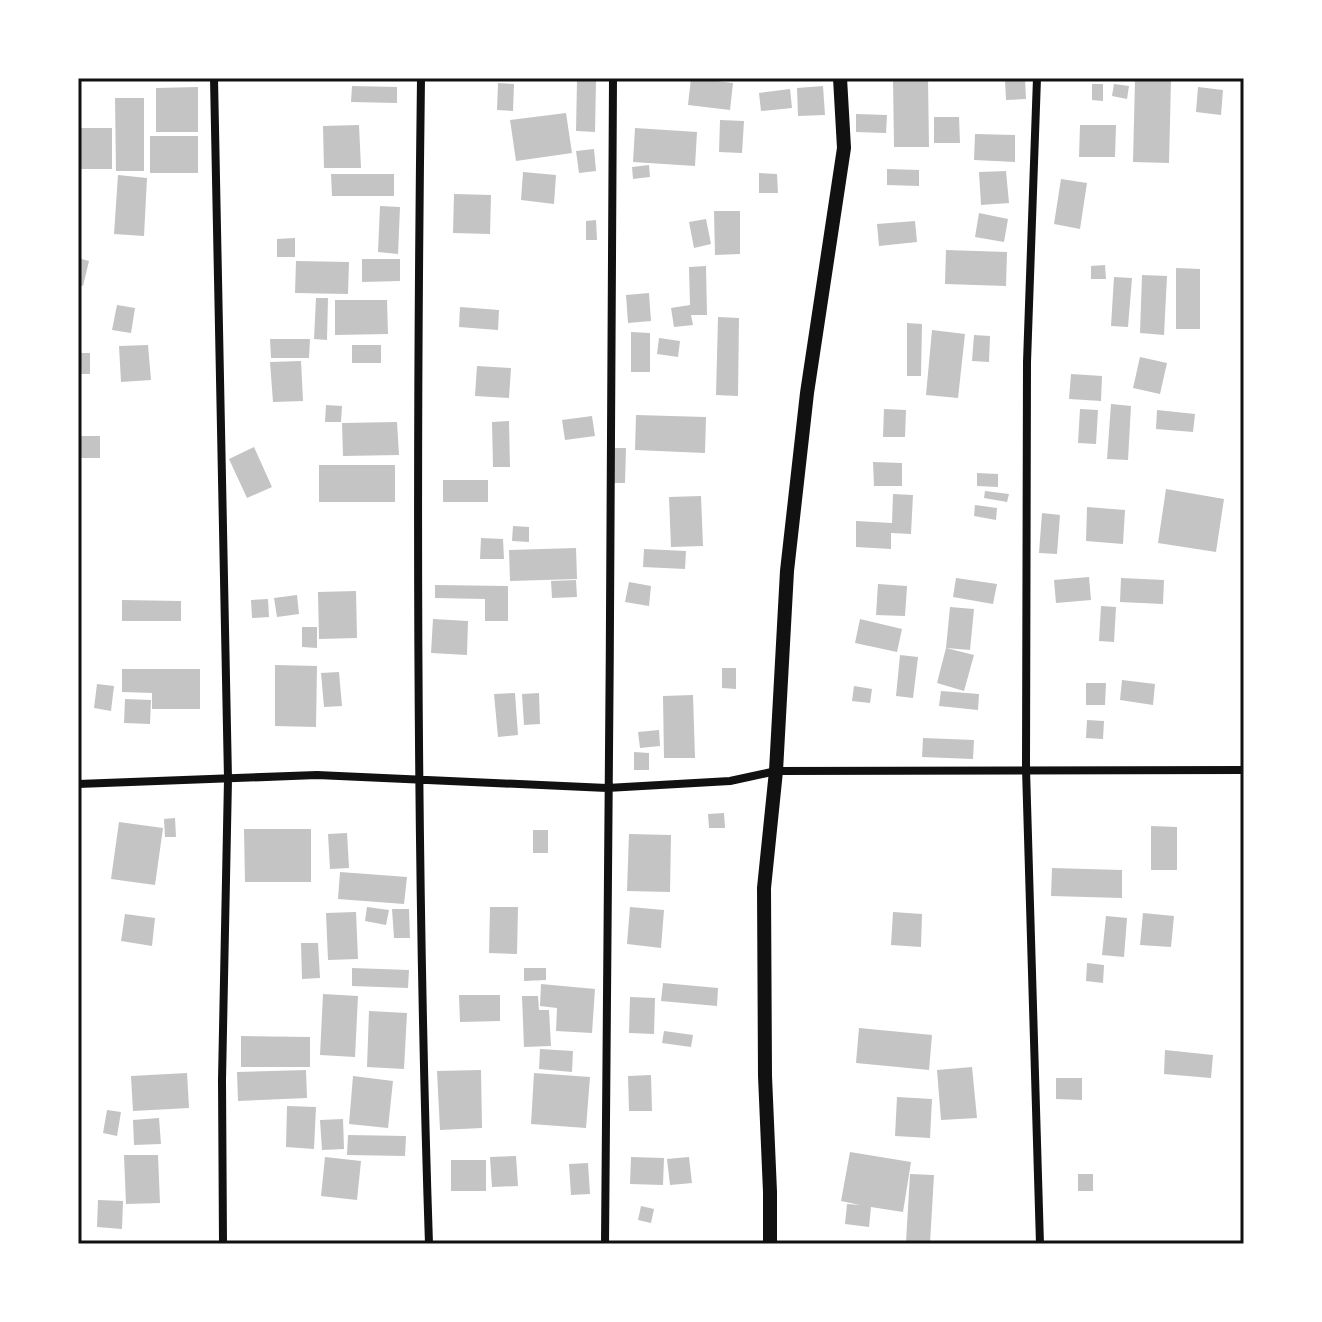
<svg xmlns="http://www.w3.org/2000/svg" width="1322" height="1322" font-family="'Fira Sans',sans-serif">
	<rect width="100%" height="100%" fill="#fff"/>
	<path fill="#c4c4c4" d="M691,78L733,83L730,110L688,105Z
		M1025,79L1026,99L1006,100L1005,80Z
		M577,80H596L595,132L576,131Z
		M893,80H928L929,147H894Z
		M1135,80H1171L1169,163L1133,162Z
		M498,83L514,84L513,111L497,110Z
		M1092,84H1103V101L1092,100Z
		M1114,84L1129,86L1127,99L1112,96Z
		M352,86L397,87V103L351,102Z
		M823,86L825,115L798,116L797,88Z
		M198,87V132H156V88Z
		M1198,87L1223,90L1221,115L1196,112Z
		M790,89L792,108L761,111L759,93Z
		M115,98H144V171H116Z
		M566,113L572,153L516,161L510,120Z
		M856,114L887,115L886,133L856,132Z
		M934,117H959L960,143H934Z
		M720,120L744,121L742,153L719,152Z
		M359,125L361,168H324L323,126Z
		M1080,125H1116L1115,157H1079Z
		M78,128H112V169H78Z
		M635,128L697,132L695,166L633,162Z
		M975,134L1015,135V162L974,160Z
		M150,136H198V173H150Z
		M594,149L596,171L579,173L576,151Z
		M649,165L650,177L633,179L632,167Z
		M887,169L919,170V186L887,185Z
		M1006,171L1009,203L981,205L979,172Z
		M523,172L556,175L554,204L521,200Z
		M759,173L777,174L778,193H759Z
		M331,174H394V196H332Z
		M118,175L147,178L144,236L114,234Z
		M1061,179L1087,183L1080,229L1054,224Z
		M454,194L491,195L490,234L453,233Z
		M380,206L400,207L398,254L378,252Z
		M714,211H740V254L715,255Z
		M979,213L1008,219L1004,242L975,237Z
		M706,219L711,244L694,248L689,222Z
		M596,220L597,240H586V221Z
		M915,221L917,242L879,246L877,224Z
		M295,238V257H277V239Z
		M946,250L1007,252L1006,286L945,284Z
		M78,258L89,261L83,286L78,285Z
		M362,259H400V281L362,282Z
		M296,261L349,262L348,294L295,293Z
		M1105,265L1106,279H1091V266Z
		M706,266L707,315H691L693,325L674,327L671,308L690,305L689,267Z
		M1176,268L1200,269V329H1176Z
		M1142,275L1167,276L1164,335L1140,333Z
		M1114,277L1132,278L1128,327L1111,326Z
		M649,293L651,321L628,323L626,295Z
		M316,298H328L327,340L314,339Z
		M335,300H387L388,334L335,335Z
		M117,305L135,308L131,333L112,330Z
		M460,307L499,310L498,330L459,327Z
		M718,317L739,318L738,396L716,395Z
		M907,323L922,324L921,376H907Z
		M932,330L965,334L958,398L926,395Z
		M631,332L650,333V372H631Z
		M974,335L990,336L989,362L972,361Z
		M659,338L680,341L678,357L657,354Z
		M270,339H310L309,358H271Z
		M148,345L151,380L121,382L119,346Z
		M352,345H381V363H352Z
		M78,353H90V374H78Z
		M1140,357L1167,363L1160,394L1133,388Z
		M301,361L303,401L273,402L270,362Z
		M477,366L511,368L509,398L475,396Z
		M1071,374L1102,376L1101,401L1069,399Z
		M1111,404L1131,406L1128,460L1107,459Z
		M326,405L342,406L341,422H325Z
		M884,409L906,410L905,437H883Z
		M1080,409L1098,410L1096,444L1078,443Z
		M1157,410L1195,414L1193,432L1156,429Z
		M636,415L706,417L705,453L635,450Z
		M592,416L595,436L565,440L562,420Z
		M509,421L510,467H493L492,422Z
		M397,422L399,455L343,456L342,423Z
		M78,436H100V458H78Z
		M254,447L272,487L247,498L229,459Z
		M613,448H626L625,483H612Z
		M873,462L902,463V486H874Z
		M319,465H395V502H319Z
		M977,473L998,474V487L977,486Z
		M443,480H488V502H443Z
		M1166,489L1224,499L1216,552L1158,543Z
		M985,491L1009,494L1007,502L984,498Z
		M893,494L913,495L911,534L891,533V549L856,547V521L892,523Z
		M701,496L703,546L671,547L669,497Z
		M975,505L997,508L996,520L974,516Z
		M1087,507L1125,510L1123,544L1086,541Z
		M1042,513L1060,515L1057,554L1039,553Z
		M513,526L529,527V542L512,541Z
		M481,538L503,539L504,559H480Z
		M576,548L577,579L510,581L509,550Z
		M644,549L686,551L685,569L643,567Z
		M1089,577L1091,600L1056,603L1054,580Z
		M956,578L997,584L993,604L953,597Z
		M1121,578L1164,580L1163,604L1120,602Z
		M576,580L577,597L552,598L551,581Z
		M629,582L651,586L649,606L625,602Z
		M878,584L907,586L905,616L876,615Z
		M435,585L508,586V621H485V599L435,598Z
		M356,591L357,638L319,639L318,592Z
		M297,595L299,614L277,617L274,598Z
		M268,599L269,617L252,618L251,600Z
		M122,600L181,601V621H122Z
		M1101,606L1116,607L1114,642L1099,641Z
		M950,607L974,609L970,650L946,648Z
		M433,619L468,621L467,655L431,653Z
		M860,619L902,629L897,652L855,643Z
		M302,627H317V648L302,647Z
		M946,648L974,655L964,691L937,683Z
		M900,655L918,657L913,698L896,696Z
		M275,665L317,666L316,727L275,726Z
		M722,668H736V689L722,688Z
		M122,669H200V709H152V693L122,692Z
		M339,672L342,706L324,707L321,673Z
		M1122,680L1155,684L1153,705L1120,700Z
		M1086,683H1106L1105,705H1086Z
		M97,684L114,686L111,711L94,708Z
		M854,686L872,689L870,703L852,701Z
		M941,691L979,694L978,710L939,706Z
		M515,693L518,735L498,737L494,694Z
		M539,693L540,724L524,725L522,694Z
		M693,695L695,758H664L663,696Z
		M125,699L151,700L150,724L124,723Z
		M1087,720L1104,721L1103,739L1086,738Z
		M659,730L660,746L640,748L638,732Z
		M923,738L974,740L973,759L922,757Z
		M634,752L649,753V770H634Z
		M724,813L725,828H709L708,814Z
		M175,818L176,837H165L164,819Z
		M119,822L163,828L155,885L111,879Z
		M1151,826L1177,827V870H1151Z
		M244,829H311V882H245Z
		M533,830H548V853H533Z
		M347,833L349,868L330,869L328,834Z
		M629,834L671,835L670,892L627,891Z
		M1052,868L1122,870V898L1051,896Z
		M340,872L407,877L404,904L338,899Z
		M367,907L389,910L386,925L365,921Z
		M490,907H518L517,954L489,953Z
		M630,907L664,910L661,948L627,944Z
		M392,909H409L410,938H394Z
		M356,912L358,959L328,960L326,913Z
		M893,912L922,914L921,947L891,945Z
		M1143,913L1174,916L1171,947L1140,945Z
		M125,914L155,918L152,946L121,941Z
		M1106,916L1127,918L1124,957L1102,955Z
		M301,943H318L320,978L302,979Z
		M1087,963L1104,965L1103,983L1086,981Z
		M352,968L409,970L408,988L352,986Z
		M524,968H546V980L524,981Z
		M663,983L718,988L717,1006L661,1001Z
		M541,984L595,989L592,1033L556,1031L557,1008L540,1006Z
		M323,994L358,996L355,1057L320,1055Z
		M459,995H500V1021L460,1022Z
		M522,996H538L539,1010H549L551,1046L524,1047Z
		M630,997L655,998L654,1034L629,1033Z
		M369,1011L407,1013L404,1069L367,1067Z
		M859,1028L932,1035L929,1070L856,1063Z
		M664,1031L693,1035L691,1047L662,1043Z
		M241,1036L310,1037V1067H241Z
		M540,1049L573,1051L572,1072L539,1069Z
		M1165,1050L1213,1055L1211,1078L1164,1074Z
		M972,1067L977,1118L941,1120L937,1070Z
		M306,1070L307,1098L238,1101L237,1072Z
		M481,1070L482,1128L440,1130L437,1071Z
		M187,1073L189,1108L133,1111L131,1076Z
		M534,1073L590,1077L586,1128L531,1124Z
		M651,1075L652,1111H629L628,1076Z
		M353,1076L393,1081L388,1128L349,1124Z
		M1056,1078H1082V1100L1056,1099Z
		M897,1097L932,1099L930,1138L895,1136Z
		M287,1106L316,1107L314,1149L286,1147Z
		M107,1110L121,1112L117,1136L103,1133Z
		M159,1118L161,1144L134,1145L133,1120Z
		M343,1119L344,1149L322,1150L320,1120Z
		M348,1135L406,1136L405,1156L347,1155Z
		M850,1152L911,1162L903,1212L871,1207L869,1227L845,1224L847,1204L860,1205L841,1201Z
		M124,1155H158L160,1203L126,1204Z
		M516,1156L518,1186L492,1187L490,1157Z
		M325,1157L361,1161L357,1200L321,1196Z
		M631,1157L664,1158L663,1185L630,1184Z
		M689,1157L692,1183L670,1185L667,1159Z
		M451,1160H486V1191H451Z
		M588,1163L590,1194L571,1195L569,1164Z
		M910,1174L934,1175L930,1243L906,1242Z
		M1078,1174H1093V1191H1078Z
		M98,1200L123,1201L122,1229L97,1227Z
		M641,1206L654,1209L651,1223L638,1220Z"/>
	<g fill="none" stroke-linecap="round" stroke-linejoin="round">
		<path stroke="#111" stroke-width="8" d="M214,78L228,779L222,1080L223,1244
			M421,78C416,467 416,855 429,1244
			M1037,78L1027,362L1026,769L1040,1244
			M78,784L317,775L607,788L730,781L776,771L1244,770
			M605,1244C611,855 609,467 613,78"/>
		<path stroke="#111" stroke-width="14" d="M770,1244V1192L765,1076L764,888L776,771L787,571L807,393L844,148L840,78"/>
	</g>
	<rect width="1322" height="1322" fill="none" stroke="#ffffff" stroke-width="160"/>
	<rect x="80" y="80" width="1162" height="1162" fill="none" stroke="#111" stroke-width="3"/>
</svg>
